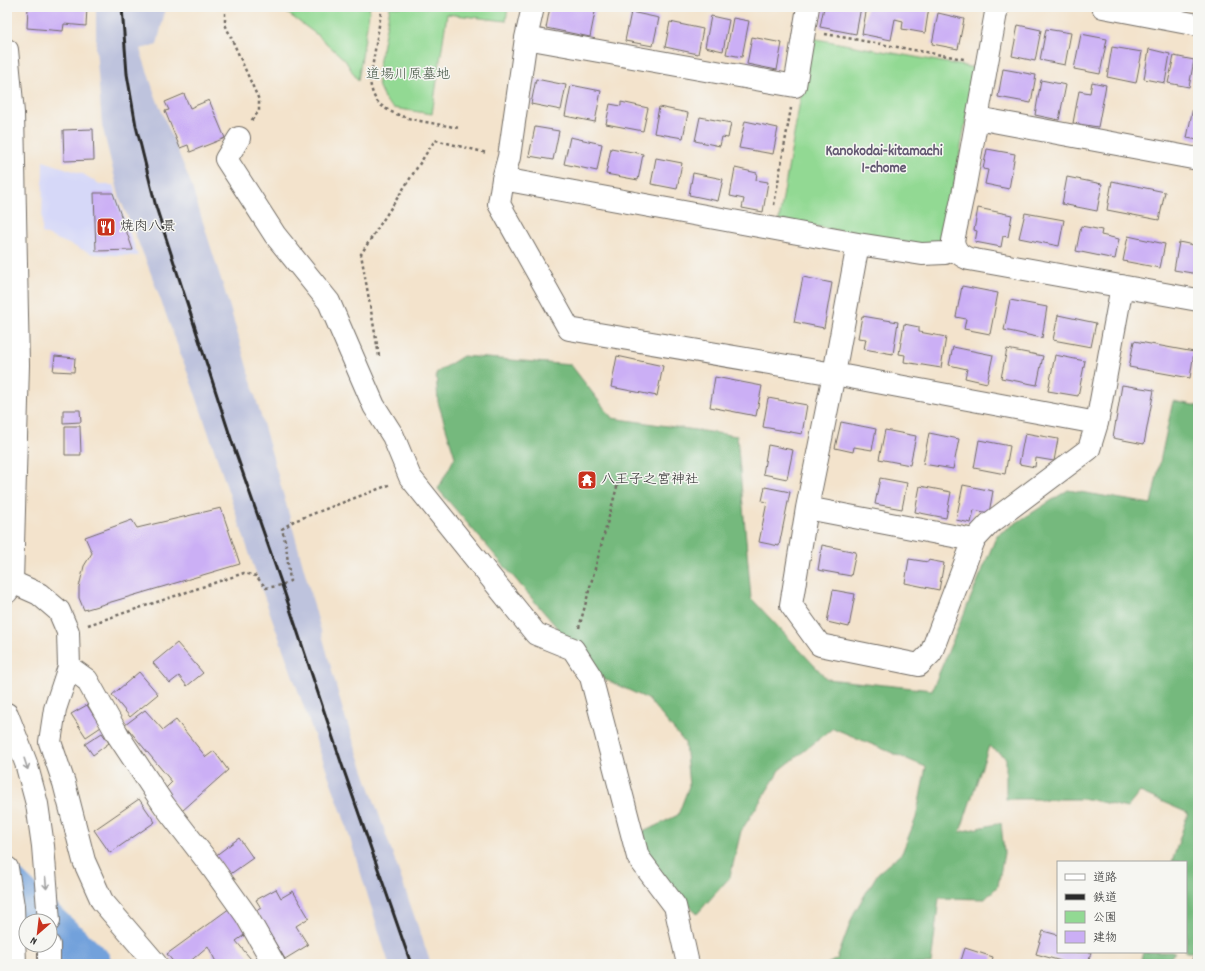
<svg xmlns="http://www.w3.org/2000/svg" width="1205" height="971" font-family="Dekko,'Klee One',sans-serif">
	<rect width="100%" height="100%" fill="#f6f6f2"/>
	<filter id="ink" filterUnits="userSpaceOnUse"><feTurbulence type="fractalNoise" baseFrequency=".025" numOctaves="2"/><feDisplacementMap in="SourceGraphic" scale="8" xChannelSelector="R" yChannelSelector="G"/><feConvolveMatrix kernelMatrix="1 2 1 2 8 2 1 2 1" color-interpolation-filters="sRGB"/></filter>
	<filter id="wash" filterUnits="userSpaceOnUse"><feTurbulence type="fractalNoise" baseFrequency=".012" numOctaves="4" result="noise"/><feDisplacementMap in="SourceGraphic" scale="16" xChannelSelector="R" yChannelSelector="G"/><feGaussianBlur stdDeviation="0.9" result="paint"/><feColorMatrix in="noise" values="0 0 0 0 0 0 0 0 0 0 0 0 0 0 0 0 0 1.4 0 .05"/><feComposite in="paint" operator="in"/></filter>
	<g filter="url(#wash)">
		<rect width="100%" height="100%" fill="#f3e3cc"/>
		<path fill="#d6d8f8" d="M43,161L83,174L101,185H113L138,256L93,254L42,233Z"/>
		<path fill="#bec3dd" d="M96,7H166L157,45L140,49L155,95L190,181L231,311L290,518L343,711L431,964H389L343,816L259,582L195,393L147,263L120,199L102,125L96,48Z"/>
		<path fill="#92d993" stroke="#5e825f" d="M279,7H370L358,81L345,60L316,34Z
			M390,7H508L506,21L447,14L432,114L393,108L385,100L379,87L377,75Z
			M811,38L975,68L943,249L779,220Z"/>
		<path fill="#75b97d" stroke="#507254" d="M463,356L571,365L612,418L737,436L751,598L827,679L932,690L997,535L1068,490L1151,504L1173,401L1198,406V952H1186V862H1172L1188,813L1140,792L1127,808L1088,799H1006V758L989,746L960,832L1001,823L1004,853L998,886L985,899L939,898L931,964H827L837,959L854,913L878,873L902,853L916,818L926,767L833,728L780,770L741,831L730,877L697,914L643,854L639,834L678,815L689,786L685,743L648,699L602,678L560,631L438,489L455,457L438,402L436,373Z
			M1143,952H1175L1165,964H1140Z"/>
		<g fill="none" stroke-linecap="round" stroke-linejoin="round">
			<path stroke="#72a1db" stroke-width="41" d="M7,885L45,921
				M50,926L91,964"/>
		</g>
		<g id="blocks">
			<path fill="#cbaff5" d="M28,7H87L86,26L64,24L63,31L27,28Z
				M550,7H596L590,37L546,28Z
				M824,7H861L856,34L820,27Z
				M867,7H929L925,33L902,29L903,21L895,19L891,40L862,34Z
				M631,12L659,18L653,46L625,41Z
				M938,13L964,19L958,49L932,44Z
				M711,16L729,20L723,51L705,47Z
				M733,18L749,21L742,57L726,54Z
				M670,22L703,29L698,54L665,47Z
				M1018,25L1041,30L1035,61L1012,56Z
				M1046,29L1071,33L1065,65L1040,60Z
				M1081,34L1107,39L1100,74L1074,69Z
				M752,37L782,43L777,70L747,64Z
				M1112,47L1142,52L1136,83L1107,77Z
				M1149,49L1170,54L1165,83L1144,79Z
				M1174,56L1194,60L1189,87L1168,83Z
				M1003,69L1036,75L1031,103L998,97Z
				M536,79L566,85L561,110L531,104Z
				M1041,80L1066,85L1059,120L1035,115Z
				M1092,82L1106,85L1098,127L1073,123L1079,91L1090,93Z
				M571,85L601,91L595,122L565,116Z
				M184,94L190,108L209,100L225,138L190,152L188,145L180,148L165,111L169,110L165,102Z
				M621,102L648,108L643,131L606,124L610,104L621,106Z
				M659,107L688,113L683,138L654,133Z
				M1193,107L1198,108V140L1187,138Z
				M700,117L731,123L728,138L722,137L720,146L695,141Z
				M745,121L778,128L773,154L739,148Z
				M535,127L559,131L553,160L529,156Z
				M93,129L94,160L64,161L63,130Z
				M570,137L602,144L597,171L564,164Z
				M611,148L643,154L638,180L606,174Z
				M987,149L1015,154L1009,189L985,184L988,170L983,169Z
				M656,158L682,163L677,189L651,184Z
				M735,168L757,173L756,180L768,182L763,212L742,208L744,199L730,196Z
				M693,173L723,179L718,201L689,195Z
				M1067,177L1102,184L1097,211L1062,204Z
				M1112,181L1165,192L1159,220L1107,210Z
				M94,193H113L133,250L96,251Z
				M978,208L1012,215L1008,237L1003,236L1001,247L975,242L977,231L974,230Z
				M1025,213L1064,220L1059,246L1019,238Z
				M1081,226L1102,230L1101,235L1119,239L1115,259L1076,251Z
				M1128,236L1165,244L1160,268L1123,261Z
				M1179,242L1198,246V274L1174,270Z
				M803,277L832,283L824,328L794,322Z
				M962,286L998,293L990,334L964,329L966,319L956,317Z
				M1010,300L1047,307L1042,338L1004,330Z
				M1058,315L1096,323L1091,347L1053,340Z
				M862,316L898,322L893,354L864,349L866,339L858,338Z
				M904,324L919,327V332L946,337L941,368L904,362L905,355L899,354Z
				M1134,341L1194,352L1190,378L1129,367Z
				M953,347L993,355L987,383L965,378L967,369L949,365Z
				M1007,349L1043,356L1037,385L1001,378Z
				M1055,355L1085,361L1078,396L1048,391Z
				M55,356L75,358L74,372L53,371Z
				M617,356L663,366L657,396L611,387Z
				M715,377L762,386L756,416L710,407Z
				M1122,385L1154,390L1144,444L1113,438Z
				M768,398L807,405L802,434L763,427Z
				M63,410H80L81,422L63,423Z
				M841,422L876,429L872,450L854,447L853,452L835,448Z
				M65,426H80L81,455H65Z
				M885,430L916,436L910,465L879,459Z
				M929,433L959,439L953,469L923,464Z
				M1025,433L1058,439L1054,461L1036,458L1035,467L1019,464Z
				M979,440L1010,446L1005,474L974,468Z
				M768,445L793,450L787,479L763,474Z
				M880,478L907,483L902,509L875,504Z
				M963,485L993,491L989,513L974,510L971,523L956,520Z
				M920,486L951,492L946,518L915,512Z
				M765,487L790,492L779,546L759,542L767,502L762,501Z
				M221,508L240,564L84,610L79,598V587L84,566L92,553L85,537L132,520L137,528Z
				M822,545L856,552L851,576L818,570Z
				M909,559L928,562V560L944,563L939,590L905,583Z
				M833,590L855,594L849,627L827,622Z
				M177,643L203,673L187,686L179,676L170,683L153,663Z
				M139,672L158,694L130,717L112,695Z
				M87,705L101,727L86,737L71,714Z
				M145,710L163,730L176,720L206,757L214,751L228,770L182,811L163,791L172,782L125,725Z
				M102,733L109,743L93,755L85,744Z
				M139,799L155,822L110,853L94,830Z
				M239,838L253,858L229,875L215,856Z
				M276,889L281,898L293,891L309,918L296,926L308,945L285,959L256,911L261,908L256,900Z
				M230,908L247,933L236,941L255,964H219L215,960L208,946L187,964H175L167,954Z
				M1043,931L1058,935V952H1091L1088,964H1072L1036,954Z
				M965,948L993,957L991,964H960Z
				M1193,957L1198,959V964H1190Z"/>
		</g>
	</g>
	<g filter="url(#ink)">
		<use href="#blocks" fill-opacity="0" stroke="#716b63" stroke-width="1"/>
		<g fill="none" stroke-linecap="round" stroke-linejoin="round">
			<defs>
				<path id="minor" d="M533,7L526,38L509,157L503,179L499,204L569,329L834,374L1097,423
					M997,7L965,185L953,241C955,251 959,255 969,259L1198,300
					M1103,7L1198,25
					M526,38L795,86L808,7
					M977,118L1198,159
					M239,138L226,159L275,235L329,302L374,406L393,436L410,477L536,634L573,649L591,677L638,857L675,906L688,964
					M503,179L858,244L922,254L945,253L955,248
					M858,244L834,374L807,508L791,605L820,645L919,665L931,653L974,540L989,524L1089,449L1097,423L1122,286
					M807,508L974,540
					M12,582L39,594L59,611L68,632L69,667L55,709L50,742L64,783L84,861L102,901L156,964
					M69,667L87,680L119,737L164,805L211,866L246,915L274,964"/>
				<path id="primary" d="M7,50L13,113L18,365L12,582L7,592"/>
				<path id="trunk" d="M7,714L26,763L37,804L43,846L49,921
					M7,868L13,906L15,964
					M49,945V964"/>
			</defs>
			<use href="#minor" stroke="#716b63" stroke-width="24"/>
			<use href="#primary" stroke="#716b63" stroke-width="24"/>
			<use href="#trunk" stroke="#716b63" stroke-width="24"/>
			<path stroke="#716b63" stroke-width="2.5" stroke-dasharray="3 3" stroke-linecap="butt" d="M225,7V24L259,100V111L251,121
				M382,7L370,81C371,88 373,96 377,101C392,120 436,123 459,128
				M825,34L964,59
				M774,205L791,108
				M379,356L361,254L435,140L487,153
				M88,625L244,573L256,576L266,588L282,585L290,581L286,545L282,529L294,521L389,485
				M579,628L618,483"/>
			<use href="#minor" stroke="#fff" stroke-width="22"/>
			<use href="#primary" stroke="#fff" stroke-width="22"/>
			<use href="#trunk" stroke="#fff" stroke-width="22"/>
			<path stroke="#2b2b2b" stroke-width="3" d="M122,7L127,74L136,126L156,207L232,442L282,585L342,765L411,964"/>
		</g>
		<defs><path id="oneway-shaft" d="M-6 0H5M1.5-3L5.5 0L1.5 3" fill="none" stroke-width="1.6" stroke-linecap="round" stroke-linejoin="round"/></defs>
		<g stroke="#a0a0a0">
			<use href="#oneway-shaft" transform="translate(26 764) rotate(72)"/>
			<use href="#oneway-shaft" transform="translate(46 883) rotate(85)"/>
		</g>
	</g>
	<defs>
		<symbol id="restaurant-square" viewBox="-11 -11 22 22"><rect x="-9" y="-9" width="18" height="18" rx="4" fill="#c8321e" stroke="#f6f6f2"/><path d="M-5-6h1v4h1v-4h1v4h1v-4h1v5L-1.5 .5V6h-2V.5L-5-1ZM5-6V6H3V1.5H1.5Q1.5-4 5-6Z" fill="#fff"/></symbol>
		<symbol id="temple-square" viewBox="-11 -11 22 22"><rect x="-9" y="-9" width="18" height="18" rx="4" fill="#c8321e" stroke="#f6f6f2"/><path d="M0-6L5-2H3V0L6.5 2.5H4V6H1.5V3h-3V6H-4V2.5H-6.5L-3 0V-2H-5Z" fill="#fff"/></symbol>
	</defs>
	<g fill-rule="evenodd">
		<use href="#restaurant-square" x="95" y="216" width="22" height="22"/>
		<use href="#temple-square" x="576" y="469" width="22" height="22"/>
	</g>
	<g text-anchor="middle" dominant-baseline="central" stroke-width="3" stroke-linejoin="round" paint-order="stroke">
		<g font-size="14" fill="#455645" stroke="#f6f6f2">
			<text x="408" y="75">道場川原墓地</text>
		</g>
		<g font-size="14" fill="#2b2b2b" stroke="#f6f6f2" text-anchor="start">
			<text x="120" y="227">焼肉八景</text>
			<text x="601" y="480">八王子之宮神社</text>
		</g>
		<g font-size="15" font-weight="bold" fill="#635972" stroke="#f6f6f2">
			<text x="884" y="152">Kanokodai-kitamachi<tspan x="884" dy="17">1-chome</tspan></text>
		</g>
	</g>
	<rect width="1205" height="971" fill="none" stroke="#f6f6f2" stroke-width="24"/>
	<rect x="1057" y="861" width="130" height="92" fill="#f6f6f2" stroke="#a5a5a2"/>
	<rect x="1065" y="874" width="20" height="6" fill="#ffffff" stroke="#a5a5a2"/>
	<text x="1093" y="881" font-size="12" fill="#2b2b2b">道路</text>
	<rect x="1065" y="894" width="20" height="6" fill="#2b2b2b" stroke="#a5a5a2"/>
	<text x="1093" y="901" font-size="12" fill="#2b2b2b">鉄道</text>
	<rect x="1065" y="911" width="20" height="12" fill="#92d993" stroke="#a5a5a2"/>
	<text x="1093" y="921" font-size="12" fill="#2b2b2b">公園</text>
	<rect x="1065" y="931" width="20" height="12" fill="#cbaff5" stroke="#a5a5a2"/>
	<text x="1093" y="941" font-size="12" fill="#2b2b2b">建物</text>
	<g transform="translate(38 933) rotate(208)"><circle r="19" fill="#f6f6f2" stroke="#a5a5a2"/>
	<path d="M0-3L7 15L0 10L-7 15Z" fill="#c8321e"/>
	<text y="-6" font-size="11" font-weight="bold" text-anchor="middle" fill="#2b2b2b">N</text>
	</g>
</svg>
